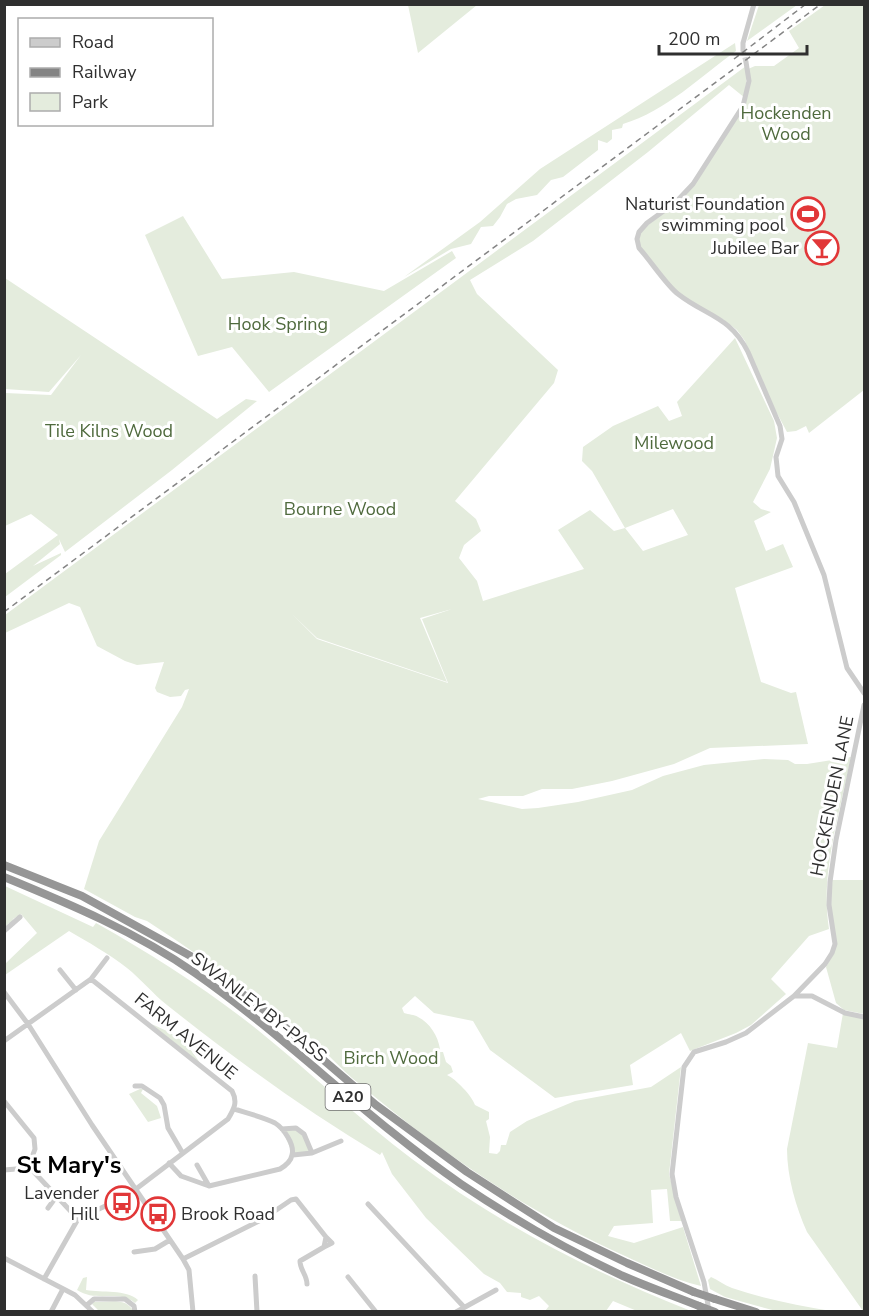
<svg xmlns="http://www.w3.org/2000/svg" width="869" height="1316" font-family="'Nunito Sans',sans-serif">
	<rect width="100%" height="100%" fill="#fff"/>
	<path fill="#e4ecdd" fill-rule="evenodd" d="M408,5V4L477,5L418,53Z
		M759,5H797L747,41Z
		M825,5H864V390L809,433L806,426L796,431L787,432L762,385L745,341L737,330L724,320L677,293L640,248L638,239L640,232L685,193L743,106L748,69L755,66H774L799,48L789,31Z
		M735,43L736,51C700,77 666,111 623,124L622,128L612,130V139L607,143L598,140V150L563,177L551,180L537,195L516,199L507,204L500,217L493,226L481,227L471,244L451,249L404,277L480,222L540,169Z
		M746,66L748,81L745,98L729,85L648,152L533,241L470,280L477,294L558,370L554,383L455,501L476,519L481,531L464,545L459,558L477,581L483,601L584,569L558,530L590,510L614,531L625,528L592,471L582,461L583,447L613,426L658,406L669,421L682,416L677,402L735,338L774,421L777,438L770,469L753,502L761,509L771,512L754,521L766,551L783,544L793,567L735,588L761,682L791,693L796,692L808,744L710,748L674,764L612,781L572,789H542L523,796H489L478,799L522,809L538,808L578,802L632,790L663,776L704,765L764,759L788,760L795,764H807L851,757C840,813 820,872 829,929L809,936L771,979L786,994L751,1025L736,1033L690,1051L681,1033L630,1065L633,1085L555,1098L490,1050L473,1021L434,1013L415,996L402,1008L404,1013C409,1015 414,1014 418,1017C430,1023 438,1036 440,1049L439,1052H443L446,1062L451,1066L453,1072L447,1075C456,1079 472,1096 475,1105L489,1112V1119L486,1121L490,1137L489,1153L497,1154L500,1151L501,1145H506L510,1132L527,1121L575,1101L651,1087L681,1067L669,1174L682,1221H670L667,1189L651,1190L653,1223L614,1226L608,1236L634,1243L683,1227L701,1286C675,1280 649,1267 625,1256C525,1211 436,1149 352,1078C334,1062 318,1043 299,1029C250,991 199,955 147,921L135,917L84,889L99,841L182,707L189,689L185,690L181,696L170,697L157,692L155,688L164,662L137,665L125,661L97,646L80,607L69,603L5,633V615ZM673,509L688,535L643,551L625,528ZM452,609L422,619L448,683L317,639L292,614L317,638L447,682L420,618Z
		M183,216L222,279L294,272L384,291L452,251L456,258L269,392L232,347L198,356L145,235Z
		M5,278L217,419L246,399L257,401L172,470L65,552L59,539L60,544L33,566L61,553V555L5,597V574L58,535L31,514L5,526V393L51,395L81,355L49,392L5,389Z
		M832,880H864V1014L844,1010L836,1003L826,967L834,953L831,907Z
		M5,886L93,927L96,923C153,955 208,990 259,1031C311,1073 359,1119 412,1159C498,1224 592,1272 691,1311H637L613,1301L606,1311H545L549,1306L539,1296L530,1300L521,1297V1293L507,1292L500,1283L484,1274L426,1218L392,1174L382,1152L380,1155C305,1110 235,1059 167,1005C153,994 141,979 127,968C109,954 88,942 69,931L5,975V964L37,933L21,914L13,919L12,923H9L5,927Z
		M843,1013L864,1017V1311H863L807,1232C796,1207 787,1177 787,1149L808,1043L837,1048Z
		M151,1024C176,1034 186,1041 200,1063Z
		M140,1089H143L141,1093L157,1106L161,1118L148,1122L129,1094Z
		M296,1128L304,1134L312,1153L293,1155L282,1129Z
		M87,1277L86,1290C102,1293 126,1289 138,1300L135,1303C118,1289 97,1303 77,1290L83,1278Z
		M711,1277C718,1280 724,1285 732,1288C764,1299 797,1305 831,1311H776L725,1297L710,1289L708,1280Z
		M94,1302C108,1302 127,1297 133,1311H99L92,1304Z"/>
	<g fill="none" stroke-linecap="round" stroke-linejoin="round">
		<path stroke="#d5d5d5" stroke-width="5" stroke-dasharray="5 2.5" stroke-linecap="butt" d="M743,50L746,62"/>
		<path stroke="#ccc" stroke-width="5" d="M743,50V43L754,4
			M746,62L749,81L743,106L693,184L676,202L647,223L639,232L637,239L639,248C650,260 667,286 678,294C706,316 730,316 748,352L780,426L782,439L776,457L778,476L794,502L824,575L847,668L864,693
			M4,931L20,917
			M60,970L76,990
			M4,992L28,1024L92,1125L183,1259L189,1270L193,1312
			M794,996H812L845,1013L864,1017
			M4,1041L91,979L107,958
			M135,1086H142L160,1098L164,1105L168,1128L182,1152
			M4,1101L34,1138L35,1149L28,1168
			M282,1129L296,1128L304,1134L312,1153L341,1141
			M293,1155L312,1153
			M169,1163L181,1176L209,1186
			M197,1165L209,1186L280,1169C285,1166 291,1161 292,1155C295,1144 283,1128 275,1123C263,1117 247,1113 234,1109
			M4,1170L28,1168L33,1171L78,1219
			M368,1204L464,1307
			M48,1208L56,1197
			M324,1247L332,1243L326,1237
			M134,1252L155,1249L170,1240
			M4,1258L75,1295L93,1312
			M183,1259L263,1219L291,1200L296,1199L326,1237L324,1247L300,1261C300,1270 307,1275 307,1284
			M255,1276L257,1312
			M348,1277L376,1312
			M44,1279L78,1219L120,1199L136,1189L228,1119C234,1109 238,1102 232,1091L91,979
			M87,1305L94,1299H125L134,1306L135,1312
			M709,1311L704,1282L676,1197L672,1174L684,1067L694,1052L726,1042L746,1033L794,996L825,964L832,953L835,944L829,905L830,882L836,840L864,705
			M51,1312L63,1289
			M456,1312L496,1290"/>
		<path stroke="#969696" stroke-width="8" d="M4,865L82,896L196,959L272,1016L376,1105L467,1172L554,1228L627,1263L694,1292
			M4,877C70,904 136,932 195,973C288,1038 368,1120 461,1184C513,1219 567,1250 623,1276C648,1287 674,1296 699,1306
			M715,1299L756,1312"/>
		<path stroke="#848484" stroke-width="1.5" stroke-dasharray="6 4.5" stroke-linecap="butt" d="M734,59L806,4
			M4,612L821,4"/>
		<path stroke="#969696" stroke-width="8" d="M694,1292L715,1299
			M699,1306L715,1312"/>
	</g>
	<defs>
		<symbol id="stadium-ring" viewBox="-11 -11 22 22"><circle r="9.5" fill="#fff" stroke="#e13738" stroke-width="1.5"/><path d="M0-5a6.5 5 0 1 0 0 10a6.5 5 0 1 0 0-10ZM-3.5-1.8h7v3.6h-7Z" fill="#e13738"/></symbol>
		<symbol id="bar-ring" viewBox="-11 -11 22 22"><circle r="9.5" fill="#fff" stroke="#e13738" stroke-width="1.5"/><path d="M-6-5H6L.8 .8V4.5H3.5V6h-7V4.5H-.8V.8Z" fill="#e13738"/></symbol>
		<symbol id="bus-ring" viewBox="-11 -11 22 22"><circle r="9.5" fill="#fff" stroke="#e13738" stroke-width="1.5"/><path d="M-5-6H5V4H4V6H2V4H-2V6H-4V4H-5ZM-3.5-4V0h7V-4ZM-3.5 1.2v1.5H-2V1.2ZM2 1.2v1.5H3.5V1.2Z" fill="#e13738"/></symbol>
	</defs>
	<g fill-rule="evenodd">
		<use href="#stadium-ring" x="789" y="195" width="38" height="38"/>
		<use href="#bar-ring" x="803" y="229" width="38" height="38"/>
		<use href="#bus-ring" x="103" y="1184" width="38" height="38"/>
		<use href="#bus-ring" x="139" y="1195" width="38" height="38"/>
	</g>
	<g text-anchor="middle" dominant-baseline="central" stroke-width="6" stroke-linejoin="round" paint-order="stroke">
		<rect fill="#fff" stroke="#6d6d6d" stroke-width="1.5" x="325.5" y="1084" width="45" height="26" rx="4.5"/>
		<g font-size="16" font-weight="bold" fill="#2f2f2f">
			<text x="348" y="1097">A20</text>
		</g>
		<g font-size="18" fill="#4f6a3d" stroke="#fff">
			<text x="786" y="113">Hockenden<tspan x="786" dy="21">Wood</tspan></text>
			<text x="278" y="324">Hook Spring</text>
			<text x="109" y="431">Tile Kilns Wood</text>
			<text x="674" y="443">Milewood</text>
			<text x="340" y="509">Bourne Wood</text>
			<text x="391" y="1058">Birch Wood</text>
		</g>
		<g font-size="18" fill="#2f2f2f" stroke="#fff" text-anchor="end">
			<text x="785" y="204">Naturist Foundation<tspan x="785" dy="21">swimming pool</tspan></text>
			<text x="799" y="248">Jubilee Bar</text>
			<text x="99" y="1193">Lavender<tspan x="99" dy="21">Hill</tspan></text>
			<text x="181" y="1214" text-anchor="start">Brook Road</text>
		</g>
		<g font-size="18" fill="#2f2f2f" stroke="#fff">
			<text transform="translate(832 796) rotate(-79)">HOCKENDEN LANE</text>
			<text transform="translate(259 1007) rotate(38)">SWANLEY BY-PASS</text>
			<text transform="translate(186 1036) rotate(39)">FARM AVENUE</text>
		</g>
		<g font-size="24" font-weight="bold" fill="#000" stroke="#fff">
			<text x="69" y="1165">St Mary's</text>
		</g>
	</g>
	<rect width="869" height="1316" fill="none" stroke="#2f2f2f" stroke-width="12"/>
	<rect x="18" y="18" width="195" height="108" fill="#ffffff" stroke="#acacac" stroke-width="1.5"/>
	<rect x="30" y="38" width="30" height="9" fill="#cccccc" stroke="#acacac" stroke-width="1.5"/>
	<text x="72" y="48" font-size="18" fill="#2f2f2f">Road</text>
	<rect x="30" y="68" width="30" height="9" fill="#848484" stroke="#acacac" stroke-width="1.5"/>
	<text x="72" y="78" font-size="18" fill="#2f2f2f">Railway</text>
	<rect x="30" y="93" width="30" height="18" fill="#e4ecdd" stroke="#acacac" stroke-width="1.5"/>
	<text x="72" y="108" font-size="18" fill="#2f2f2f">Park</text>
	<path d="M659 45v9h148v-9" fill="none" stroke="#2f2f2f" stroke-width="3"/>
	<text x="668" y="45" font-size="18" fill="#2f2f2f" stroke="#ffffff" stroke-width="4.5" paint-order="stroke">200 m</text>
</svg>
